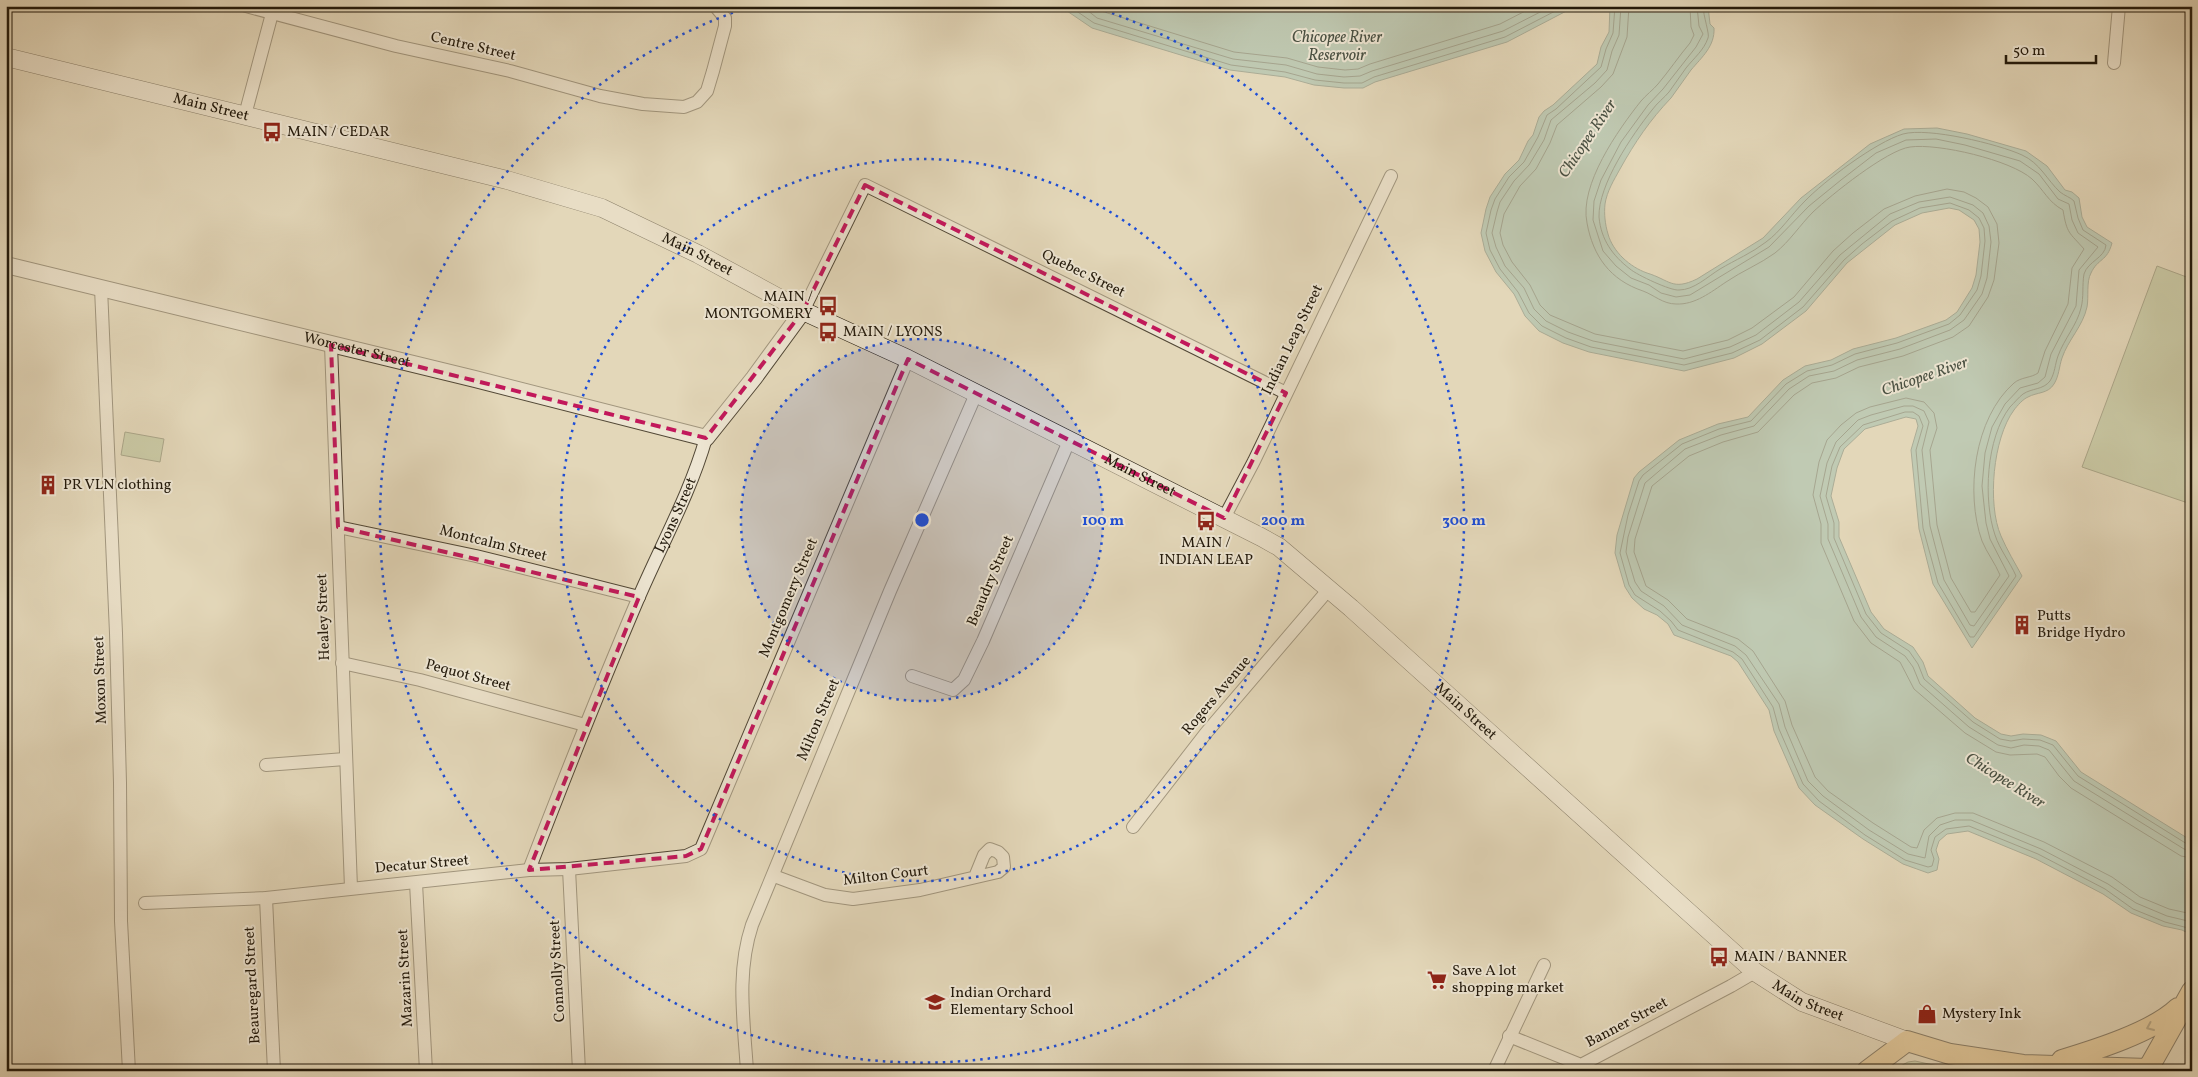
<svg xmlns="http://www.w3.org/2000/svg" width="2198" height="1077" font-family="Vollkorn,serif">
	<rect width="100%" height="100%" fill="#e3d7b9"/>
	<filter id="stains"><feTurbulence type="fractalNoise" baseFrequency=".004" numOctaves="4"/><feColorMatrix values="0 0 0 0 .2 0 0 0 0 .09 0 0 0 0 .02 0 0 0 .5 -.17"/></filter>
	<radialGradient id="worn" r=".72"><stop offset=".6" stop-color="#630" stop-opacity="0"/><stop offset="1" stop-color="#630" stop-opacity=".3"/></radialGradient>
	<path fill="#afbf93" stroke="#686c4f" d="M2157,266L2192,279V493L2188,503L2082,467Z
		M125,432L164,439L160,462L121,455Z
		M1915,1061L1961,1071H1891L1908,1062Z"/>
	<path fill="#95baac" stroke="#677a6c" d="M1027,6H1576L1507,42L1375,82L1363,88H1344L1314,85L1285,77L1230,70L1092,28L1067,11L1053,7Z
		M1610,6H1708L1710,24L1714,28C1715,46 1702,57 1691,70C1684,79 1678,89 1671,98C1650,120 1635,142 1620,169C1614,180 1607,191 1605,204C1604,214 1605,224 1608,234C1613,252 1630,267 1647,273C1670,280 1672,291 1697,279L1763,238L1801,198L1870,144L1904,129L1937,128L1967,134L2026,151L2047,166L2065,190L2072,192L2079,198L2082,217L2087,227L2112,243C2107,262 2098,258 2091,273C2086,282 2089,297 2087,307C2083,326 2068,340 2062,358C2059,367 2059,376 2054,384C2048,394 2037,392 2028,397C2023,399 2017,406 2014,410C1993,438 1987,504 2001,536C2007,550 2015,563 2022,576L1972,648L1933,584L1919,529L1911,450L1918,426L1916,419L1906,417L1865,429L1844,449L1837,468L1831,496L1839,522V537L1871,612L1884,629L1913,647L1923,662L1928,676L1975,718L2001,734L2011,736L2023,734L2041,735L2056,741L2081,772L2192,841V935L2182,930L2163,926L2131,913L2103,894L2036,859L1968,831L1947,834L1939,841L1936,850L1939,859L1937,870L1928,873L1903,864L1863,839L1815,805L1799,788L1774,731L1769,710L1738,662L1731,656L1674,635L1668,624L1657,615L1644,609L1632,598L1625,587L1615,553L1617,535L1634,478L1639,472L1679,440L1718,424L1748,417L1783,380L1805,366L1831,360L1853,349L1896,338L1946,320L1957,312L1972,288L1976,275L1980,242L1979,229L1974,220L1959,210L1949,208L1922,213L1895,225L1847,263L1806,311L1762,344L1734,358L1684,371L1589,352L1563,343L1539,331L1525,316L1514,294L1496,272L1485,251L1481,233L1486,209L1490,197L1505,174L1519,160L1528,141L1533,135L1539,117L1544,111L1553,105L1597,64L1601,47L1609,32Z"/>
	<g fill="none" stroke-linecap="round" stroke-linejoin="round">
		<path stroke="#5c6a5c" stroke-width="1" d="M1069,6L1094,23L1231,65L1285,72L1315,80L1344,83H1362L1374,77L1505,37L1565,6
			M1082,6L1097,18L1233,59L1286,65L1317,74L1344,77L1360,76L1372,71L1503,31L1552,6
			M1095,6L1101,11L1234,52L1287,58L1318,67L1345,70L1358,69L1370,64L1500,24L1535,6
			M1615,6L1613,33L1606,49L1601,67L1556,109L1547,115L1538,137L1524,162L1509,177L1495,199L1491,210L1486,233L1490,250L1500,269L1518,292L1529,313L1542,326L1566,338L1591,347L1684,365L1732,353L1760,340L1803,307L1844,260L1862,244L1892,221L1920,208L1950,203L1969,210L1979,218L1984,228L1985,241L1981,276L1977,290L1960,315L1949,324L1897,343L1855,354L1832,365L1807,371L1786,384L1751,421L1719,429L1682,444L1643,475L1639,481L1628,515L1620,553L1629,585L1635,595L1660,611L1671,621L1678,630L1733,652L1742,659L1773,707L1779,729L1803,784L1819,801L1865,835L1905,860L1928,867L1932,866L1934,859L1931,850L1935,837L1946,829L1969,826L2038,854L2105,889L2133,909L2165,922L2192,929
			M1621,6L1619,35L1612,51L1607,70L1595,83L1551,120L1544,140L1529,165L1514,181L1500,202L1497,212L1492,233L1496,247L1505,266L1524,288L1534,309L1546,321L1568,332L1593,341L1684,359L1730,347L1756,335L1799,302L1840,255L1890,214L1919,202L1950,197L1973,205L1983,213L1989,226L1991,242L1987,278L1982,294L1964,320L1950,330L1900,349L1857,360L1834,371L1809,376L1789,389L1754,426L1721,435L1685,449L1645,483L1628,537L1626,552L1635,582L1641,591L1664,606L1682,625L1735,646L1746,655L1779,704L1785,727L1808,781L1823,796L1869,830L1908,854L1925,858L1929,836L1940,825L1955,820H1971L2041,849L2108,884L2136,903L2167,916L2192,922
			M1629,6L1627,37L1613,74L1601,87L1557,125L1550,143L1536,169L1520,186L1504,214L1500,233L1503,245L1512,262L1530,285L1540,305L1550,315L1595,334L1683,351L1728,340L1752,328L1794,297L1833,251L1853,233L1884,209L1915,196L1947,189L1964,192L1976,198L1988,207L1997,224L1999,243L1994,280L1988,297L1969,326L1953,337L1903,356L1859,367L1836,378L1812,383L1794,395L1758,432L1723,442L1689,456L1652,486L1635,539L1634,552L1646,586L1668,600L1687,619L1738,639L1753,651L1785,701L1792,725L1815,777L1828,791L1873,823L1911,847L1917,848L1924,830L1937,818L1955,813H1973L2044,842L2112,877L2140,897L2169,909L2192,914
			M1690,6L1691,27L1694,35L1690,43C1679,56 1669,71 1658,84C1653,90 1646,95 1641,101C1618,130 1579,185 1587,223C1593,256 1610,280 1643,291C1654,295 1663,304 1676,304C1695,305 1711,292 1726,282C1742,271 1760,264 1775,253C1790,241 1800,225 1813,212C1831,195 1887,150 1910,147C1938,143 2011,160 2032,179C2044,190 2048,202 2063,210C2067,234 2069,232 2084,249L2072,268L2068,304L2045,351L2038,373C2031,378 2021,377 2014,383C1974,418 1965,493 1982,541C1987,553 1995,563 2000,575L1975,612H1971L1951,578L1937,525L1930,450L1937,428L1934,413L1924,402L1906,398L1870,407L1856,413L1841,425L1827,440L1819,462L1813,495L1821,524V543L1854,621L1871,643L1900,662L1914,689L1965,733L1996,752L2010,755L2037,754L2045,757L2059,776L2071,788L2181,856L2192,858
			M1697,6L1699,26L1703,34L1696,47L1663,89L1648,105L1621,142L1601,180L1594,201L1593,220L1603,251L1616,266L1631,278L1649,285L1661,293L1676,297L1690,295L1769,247L1809,206L1841,180L1876,153L1906,140L1936,139L1965,145L2020,161L2039,174L2058,199L2069,204L2072,220L2078,233L2098,247L2079,270L2076,306L2051,354L2045,377L2038,383L2020,388L2005,404L1992,427L1985,453L1982,486L1986,523L1990,539L2009,576L1974,626L1970,625L1944,580L1930,526L1922,450L1929,422L1924,411L1913,406H1904L1871,415L1858,420L1836,442L1827,463L1820,496L1828,524V539L1861,617L1876,637L1905,656L1913,667L1920,684L1969,727L1998,745L2011,748L2024,745L2039,746L2049,750L2074,781L2184,849L2192,851
			M1703,6C1703,15 1710,35 1708,38C1704,50 1694,58 1686,68C1680,76 1675,84 1669,92C1664,98 1657,103 1652,110C1632,135 1598,185 1599,217C1601,240 1613,256 1630,269C1637,275 1671,291 1679,290C1694,290 1707,277 1720,269C1735,260 1752,253 1766,242C1781,231 1791,215 1804,202C1824,181 1876,142 1903,134C1928,127 1998,144 2022,155C2040,163 2047,180 2060,192C2065,196 2070,197 2074,201L2078,218L2083,230L2106,245C2105,258 2088,261 2084,274C2082,285 2084,297 2081,308C2077,325 2064,339 2058,356C2055,364 2055,373 2050,381C2043,390 2032,388 2023,394C2019,397 2014,403 2010,407C1986,438 1983,500 1995,535C2000,550 2010,562 2016,576L1974,637H1970L1938,583L1923,528L1916,450L1923,426L1919,416L1913,412H1905L1863,425L1840,447L1832,466L1826,496L1834,523V538L1866,614L1881,633L1909,651L1918,664L1924,679L1973,722L2000,739L2011,741L2023,739L2040,740L2053,745L2078,776L2187,844L2192,845"/>
		<defs>
			<g id="minor">
				<path d="M246,6L396,46L510,71L600,96L643,104L684,107L697,102L707,91L713,71L725,26V18L715,6"/>
				<path d="M2114,63L2119,6"/>
				<path d="M245,115L274,6"/>
				<path d="M101,288L116,633L120,783L121,921L129,1071"/>
				<path d="M803,311L865,185L1286,393"/>
				<path d="M331,345L351,888"/>
				<path d="M1224,518L1254,461L1391,176"/>
				<path d="M338,527L476,556L639,597"/>
				<path d="M342,663L420,680L585,725"/>
				<path d="M912,676L953,690L964,680L983,641L1069,441"/>
				<path d="M266,765L345,759"/>
				<path d="M1133,827L1206,733L1329,589"/>
				<path d="M569,869L579,1071"/>
				<path id="s1" d="M529,870C564,779 600,688 638,599C661,545 690,494 706,438"/>
				<path d="M774,876L825,895L853,899L920,890L998,872L1004,867L1003,857L998,852L990,849L984,855L975,877"/>
				<path d="M416,883L426,1071"/>
				<path d="M266,898L274,1071"/>
				<path d="M145,903L266,898L529,870L569,869L686,856L701,849L908,359"/>
				<path d="M1509,1036L1581,1065L1731,986L1755,972"/>
				<path d="M747,1071C744,1022 736,973 752,925L890,591L976,394"/>
				<path d="M1494,1071L1544,965"/>
			</g>
			<g id="tertiary">
				<path id="s2" d="M6,265L475,379L706,438L754,378L803,311"/>
			</g>
			<g id="secondary">
				<path id="s3" d="M6,57L507,180L602,208L698,254L803,311L908,359L1261,537L1279,547L1351,608L1755,972L1802,1002L1907,1041"/>
			</g>
			<path id="primary" d="M2062,1060C2095,1050 2153,1032 2178,1008
				M1867,1071L1907,1041L1950,1054L2023,1065L2148,1069L2192,991"/>
		</defs>
		<use href="#minor" stroke="#524836" stroke-width="14"/>
		<use href="#tertiary" stroke="#524836" stroke-width="18"/>
		<use href="#secondary" stroke="#22190b" stroke-width="19"/>
		<use href="#primary" stroke="#22190b" stroke-width="22"/>
		<use href="#minor" stroke="#ede5d2" stroke-width="12"/>
		<use href="#tertiary" stroke="#ede5d2" stroke-width="16"/>
		<use href="#secondary" stroke="#ede5d2" stroke-width="18"/>
		<use href="#primary" stroke="#e2bc7c" stroke-width="20"/>
	</g>
	<defs><path id="oneway-chevron" d="M-2-3.5L2.5 0L-2 3.5" fill="none" stroke-width="1.6" stroke-linecap="round" stroke-linejoin="round" transform="scale(1.25)"/></defs>
	<use stroke="#826a44" href="#oneway-chevron" transform="translate(2150 1027) rotate(156)"/>
	<path d="M0 0H2198V1077H0ZM865,185L1286,393L1224,518L908,359L701,849L686,856L529,870L639,597L338,527L331,345L706,438L803,311Z" fill="#e3d7b9" fill-opacity=".55" fill-rule="evenodd"/>
	<path fill="none" stroke="#c2185b" stroke-width="4" stroke-dasharray="10 6" stroke-linejoin="round" d="M865,185L1286,393L1224,518L908,359L701,849L686,856L529,870L639,597L338,527L331,345L706,438L803,311Z"/>
	<circle cx="922" cy="520" r="181" fill="#1d4ed8" fill-opacity=".12"/>
	<g fill="none" stroke="#1d4ed8" stroke-width="2.5" stroke-dasharray="2.5 5">
		<circle cx="922" cy="520" r="181"/>
		<circle cx="922" cy="520" r="361"/>
		<path d="M1098 8A542 542 0 1 1 746 8"/>
	</g>
	<defs>
		<symbol id="bus-bare" viewBox="-9 -9 18 18"><path d="M-5-6H5V4H4V6H2V4H-2V6H-4V4H-5ZM-3.5-4V0h7V-4ZM-3.5 1.2v1.5H-2V1.2ZM2 1.2v1.5H3.5V1.2Z" fill="#8f2418" stroke="#ede5d2" stroke-width="2.5" paint-order="stroke"/></symbol>
		<symbol id="building-bare" viewBox="-9 -9 18 18"><path d="M-4-6H4V6H1V3H-1V6H-4ZM-2.5-4.3h1.7v1.8h-1.7ZM.8-4.3h1.7v1.8H.8ZM-2.5-1h1.7V.8h-1.7ZM.8-1h1.7V.8H.8Z" fill="#8f2418" stroke="#ede5d2" stroke-width="2.5" paint-order="stroke"/></symbol>
		<symbol id="supermarket-bare" viewBox="-9 -9 18 18"><path d="M-6-5.5h2.5l.6 2H6L4.5 2H-2.5L-4.4-4H-6ZM-1.5 3.2a1.3 1.3 0 1 0 .1 0ZM3 3.2a1.3 1.3 0 1 0 .1 0Z" fill="#8f2418" stroke="#ede5d2" stroke-width="2.5" paint-order="stroke"/></symbol>
		<symbol id="school-bare" viewBox="-9 -9 18 18"><path d="M0-5L7-2L0 1L-7-2ZM-4 1L0 2.5L4 1V4Q0 6-4 4Z" fill="#8f2418" stroke="#ede5d2" stroke-width="2.5" paint-order="stroke"/></symbol>
		<symbol id="shop-bare" viewBox="-9 -9 18 18"><path d="M-5-2.5h2.3a2.7 3.5 0 0 1 5.4 0H5L5.5 6h-11ZM-1.5-2.5h3a1.5 2.3 0 0 0-3 0Z" fill="#8f2418" stroke="#ede5d2" stroke-width="2.5" paint-order="stroke"/></symbol>
	</defs>
	<g fill-rule="evenodd">
		<use href="#bus-bare" x="258" y="118" width="28" height="28"/>
		<use href="#bus-bare" x="814" y="292" width="28" height="28"/>
		<use href="#bus-bare" x="814" y="318" width="28" height="28"/>
		<use href="#building-bare" x="34" y="471" width="28" height="28"/>
		<use href="#bus-bare" x="1192" y="507" width="28" height="28"/>
		<use href="#building-bare" x="2008" y="611" width="28" height="28"/>
		<use href="#bus-bare" x="1705" y="943" width="28" height="28"/>
		<use href="#supermarket-bare" x="1423" y="966" width="28" height="28"/>
		<use href="#school-bare" x="921" y="988" width="28" height="28"/>
		<use href="#shop-bare" x="1913" y="1000" width="28" height="28"/>
	</g>
	<g text-anchor="middle" dominant-baseline="central" stroke-width="4" stroke-linejoin="round" paint-order="stroke">
		<g font-size="15" fill="#22190b" stroke="#ede5d2">
			<text transform="translate(473 47) rotate(13)">Centre Street</text>
			<text stroke="none"><textPath href="#s3" startOffset="211">Main Street</textPath></text>
			<text stroke="none"><textPath href="#s3" startOffset="721">Main Street</textPath></text>
			<text transform="translate(1083 274) rotate(26)">Quebec Street</text>
			<text transform="translate(1293 340) rotate(-64)">Indian Leap Street</text>
			<text stroke="none"><textPath href="#s2" startOffset="361">Worcester Street</textPath></text>
			<text stroke="none"><textPath href="#s3" startOffset="1216">Main Street</textPath></text>
			<text stroke="none"><textPath href="#s1" startOffset="384">Lyons Street</textPath></text>
			<text transform="translate(493 544) rotate(14)">Montcalm Street</text>
			<text transform="translate(991 581) rotate(-67)">Beaudry Street</text>
			<text transform="translate(789 598) rotate(-67)">Montgomery Street</text>
			<text transform="translate(324 617) rotate(-92)">Healey Street</text>
			<text transform="translate(468 676) rotate(15)">Pequot Street</text>
			<text transform="translate(101 680) rotate(-92)">Moxon Street</text>
			<text transform="translate(1217 696) rotate(-50)">Rogers Avenue</text>
			<text stroke="none"><textPath href="#s3" startOffset="1621">Main Street</textPath></text>
			<text transform="translate(819 720) rotate(-67)">Milton Street</text>
			<text transform="translate(422 865) rotate(-5)">Decatur Street</text>
			<text transform="translate(886 876) rotate(-7)">Milton Court</text>
			<text transform="translate(558 971) rotate(-93)">Connolly Street</text>
			<text transform="translate(406 978) rotate(-93)">Mazarin Street</text>
			<text transform="translate(253 985) rotate(-93)">Beauregard Street</text>
			<text stroke="none"><textPath href="#s3" startOffset="2071">Main Street</textPath></text>
			<text transform="translate(1627 1023) rotate(-28)">Banner Street</text>
		</g>
		<g font-size="15" fill="#22190b" stroke="#ede5d2" text-anchor="start">
			<text x="287" y="132">MAIN / CEDAR</text>
			<text x="813" y="297" text-anchor="end">MAIN /<tspan x="813" dy="17">MONTGOMERY</tspan></text>
			<text x="843" y="332">MAIN / LYONS</text>
			<text x="63" y="485">PR VLN clothing</text>
			<text x="1206" y="543" text-anchor="middle">MAIN /<tspan x="1206" dy="17">INDIAN LEAP</tspan></text>
			<text x="2037" y="616">Putts<tspan x="2037" dy="17">Bridge Hydro</tspan></text>
			<text x="1734" y="957">MAIN / BANNER</text>
			<text x="1452" y="971">Save A lot<tspan x="1452" dy="17">shopping market</tspan></text>
			<text x="950" y="993">Indian Orchard<tspan x="950" dy="17">Elementary School</tspan></text>
			<text x="1942" y="1014">Mystery Ink</text>
		</g>
		<g font-size="16" font-style="italic" fill="#4a5143" stroke="#ede5d2">
			<text x="1337" y="38">Chicopee River<tspan x="1337" dy="18">Reservoir</tspan></text>
			<text transform="translate(1588 139) rotate(-56)">Chicopee River</text>
			<text transform="translate(1925 377) rotate(-19)">Chicopee River</text>
			<text transform="translate(2005 781) rotate(32)">Chicopee River</text>
		</g>
	</g>
	<circle cx="922" cy="520" r="8" fill="#1d4ed8" stroke="#ede5d2" stroke-width="2.5"/>
	<g font-size="15" text-anchor="middle" font-weight="bold" fill="#1d4ed8" stroke="#ede5d2" stroke-width="4" stroke-linejoin="round" paint-order="stroke">
		<text x="1103" y="525">100 m</text>
		<text x="1283" y="525">200 m</text>
		<text x="1464" y="525">300 m</text>
	</g>
	<rect width="2198" height="1077" fill="none" stroke="#e3d7b9" stroke-width="25"/>
	<rect x="8" y="8" width="2183" height="1062" fill="none" stroke="#22190b" stroke-width="2.5"/>
	<rect x="12" y="12" width="2173" height="1052" fill="none" stroke="#22190b"/>
	<path d="M2006 55v8h90v-8" fill="none" stroke="#22190b" stroke-width="2.5"/>
	<text x="2013" y="55" font-size="15" fill="#22190b" stroke="#ede5d2" stroke-width="4" paint-order="stroke">50 m</text>
	<rect width="100%" height="100%" filter="url(#stains)"/>
	<rect width="100%" height="100%" fill="url(#worn)"/>
</svg>
